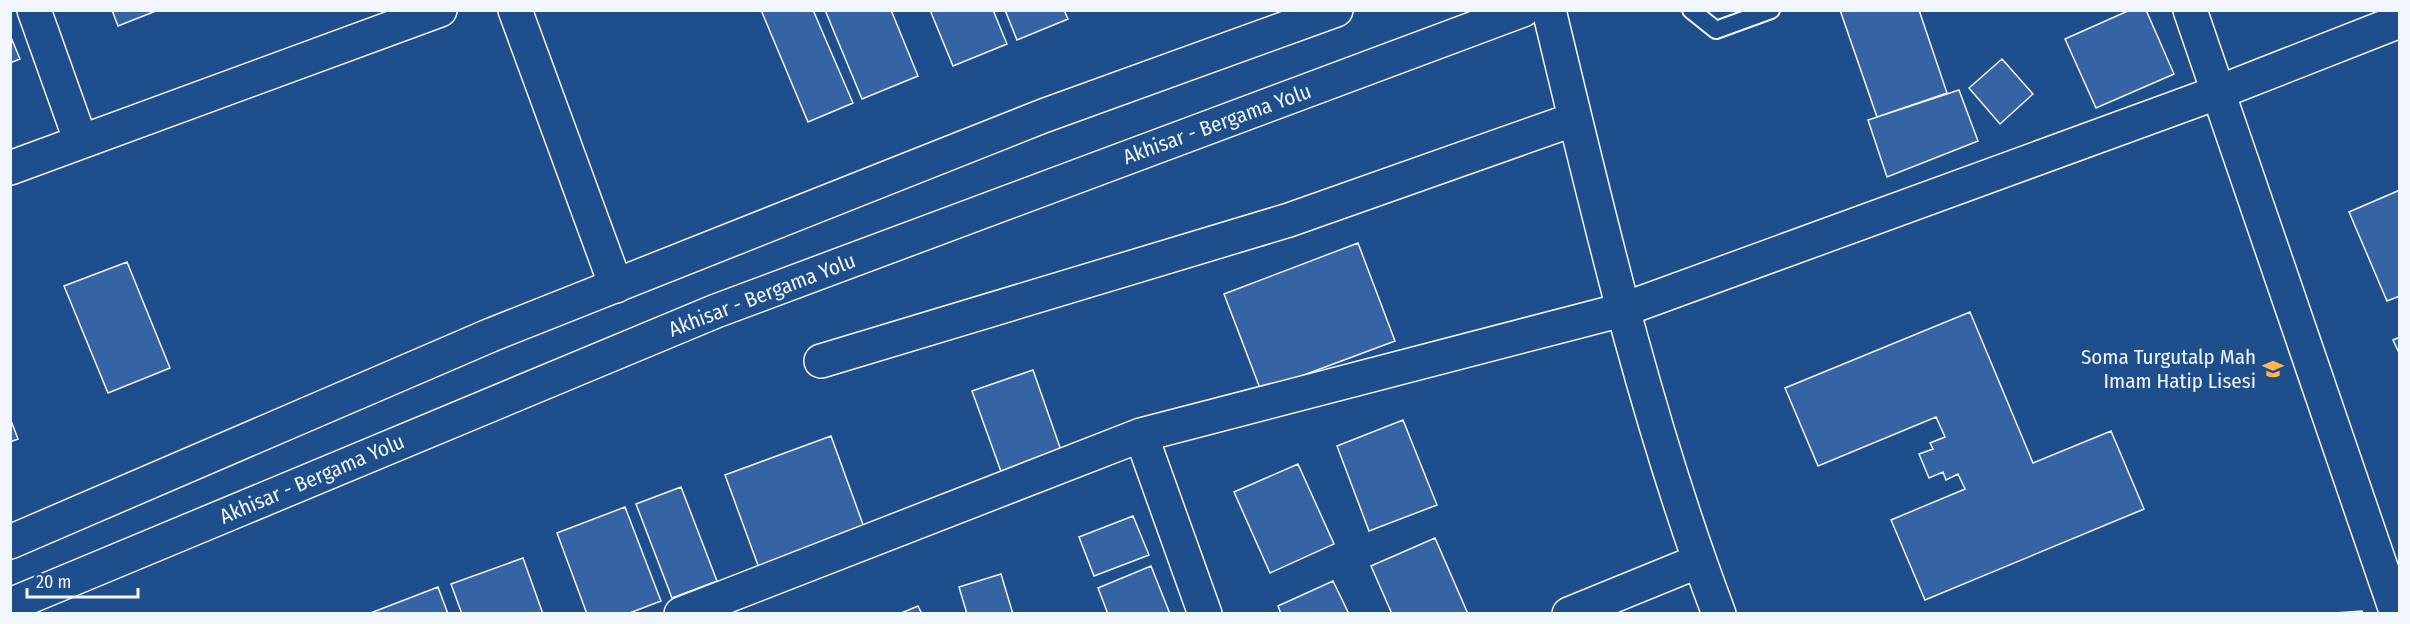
<svg xmlns="http://www.w3.org/2000/svg" width="2410" height="624" font-family="'Fira Sans Condensed',sans-serif">
	<rect width="100%" height="100%" fill="#1f4e8c"/>
	<path fill="#3563a3" stroke="#f2f6ff" stroke-width="1.5" d="M112,10H156V11L118,26Z
		M761,10H813L853,103L808,122Z
		M825,10H891L918,76L862,99Z
		M930,10H993L1007,44L953,66Z
		M1005,10H1064L1068,19L1017,40Z
		M1840,10H1919L1947,93L1877,117Z
		M2130,10H2146L2174,74L2096,108L2065,39Z
		M10,35L20,59L10,63Z
		M2002,59L2033,94L2000,124L1969,88Z
		M1959,90L1978,141L1887,177L1868,120Z
		M2400,190V296L2387,301L2349,212Z
		M1358,243L1395,341L1261,391L1224,294Z
		M127,262L170,368L108,393L64,286Z
		M1970,312L2033,463L2111,431L2144,509L1925,600L1891,520L1965,489L1958,474L1946,480L1943,472L1929,478L1919,454L1933,449L1930,443L1945,437L1936,417L1818,466L1785,388Z
		M2400,337V355L2393,340Z
		M1033,370L1063,456L1003,477L972,391Z
		M10,418L18,439L10,442Z
		M1403,420L1437,505L1369,531L1337,446Z
		M831,436L865,530L759,568L725,475Z
		M1298,464L1334,544L1270,573L1234,492Z
		M681,487L717,581L672,598L636,504Z
		M625,507L661,601L627,614H587L557,533Z
		M1133,516L1149,555L1094,576L1079,537Z
		M1435,538L1468,614H1392L1371,566Z
		M523,558L543,614H462L451,584Z
		M1151,566L1170,614H1108L1098,588Z
		M1001,574L1013,614H967L959,587Z
		M1333,581L1349,614H1281L1278,606Z
		M438,587L448,614H368Z
		M918,606L922,614H899Z
		M2362,611L2363,614H2321Z"/>
	<g fill="none" stroke-linecap="round" stroke-linejoin="round">
		<defs>
			<path id="lane" d="M1691,10L1716,30L1771,10"/>
			<path id="street" d="M34,10L81,142
				M515,10L616,286
				M1549,10C1598,213 1645,418 1719,614
				M2190,10L2397,614
				M10,168L440,10
				M821,361L1289,220L1575,119
				M1141,435L1205,614
				M681,614L1141,435L1622,310L2219,92L2400,21
				M1569,614L1699,561"/>
			<path id="primary" d="M10,542L491,335L1043,116L1336,10
				M10,605L716,311L1523,10"/>
		</defs>
		<use href="#lane" stroke="#f2f6ff" stroke-width="20"/>
		<use href="#street" stroke="#f2f6ff" stroke-width="36"/>
		<use href="#primary" stroke="#f2f6ff" stroke-width="36"/>
		<use href="#lane" stroke="#1f4e8c" stroke-width="16"/>
		<use href="#street" stroke="#1f4e8c" stroke-width="33"/>
		<use href="#primary" stroke="#1f4e8c" stroke-width="33"/>
	</g>
	<defs>
		<symbol id="school-bare" viewBox="-9 -9 18 18"><path d="M0-5L7-2L0 1L-7-2ZM-4 1L0 2.5L4 1V4Q0 6-4 4Z" fill="#ffb74d" stroke="#1f4e8c" stroke-width="2.5" paint-order="stroke"/></symbol>
	</defs>
	<g fill-rule="evenodd">
		<use href="#school-bare" x="2258" y="354" width="30" height="30"/>
	</g>
	<g text-anchor="middle" dominant-baseline="central" stroke-width="4.5" stroke-linejoin="round" paint-order="stroke">
		<g font-size="21" fill="#f2f6ff" stroke="#1f4e8c">
			<text transform="translate(1217 124) rotate(-20)">Akhisar - Bergama Yolu</text>
			<text transform="translate(762 295) rotate(-21)">Akhisar - Bergama Yolu</text>
			<text transform="translate(312 479) rotate(-23)">Akhisar - Bergama Yolu</text>
		</g>
		<g font-size="21" fill="#f2f6ff" stroke="#1f4e8c" text-anchor="end">
			<text x="2256" y="357">Soma Turgutalp Mah<tspan x="2256" dy="24">Imam Hatip Lisesi</tspan></text>
		</g>
	</g>
	<rect width="2410" height="624" fill="none" stroke="#f2f6ff" stroke-width="24"/>
	<path d="M27 588v9h111v-9" fill="none" stroke="#f2f6ff" stroke-width="3"/>
	<text x="36" y="588" font-size="18" fill="#f2f6ff" stroke="#1f4e8c" stroke-width="4.5" paint-order="stroke">20 m</text>
</svg>
